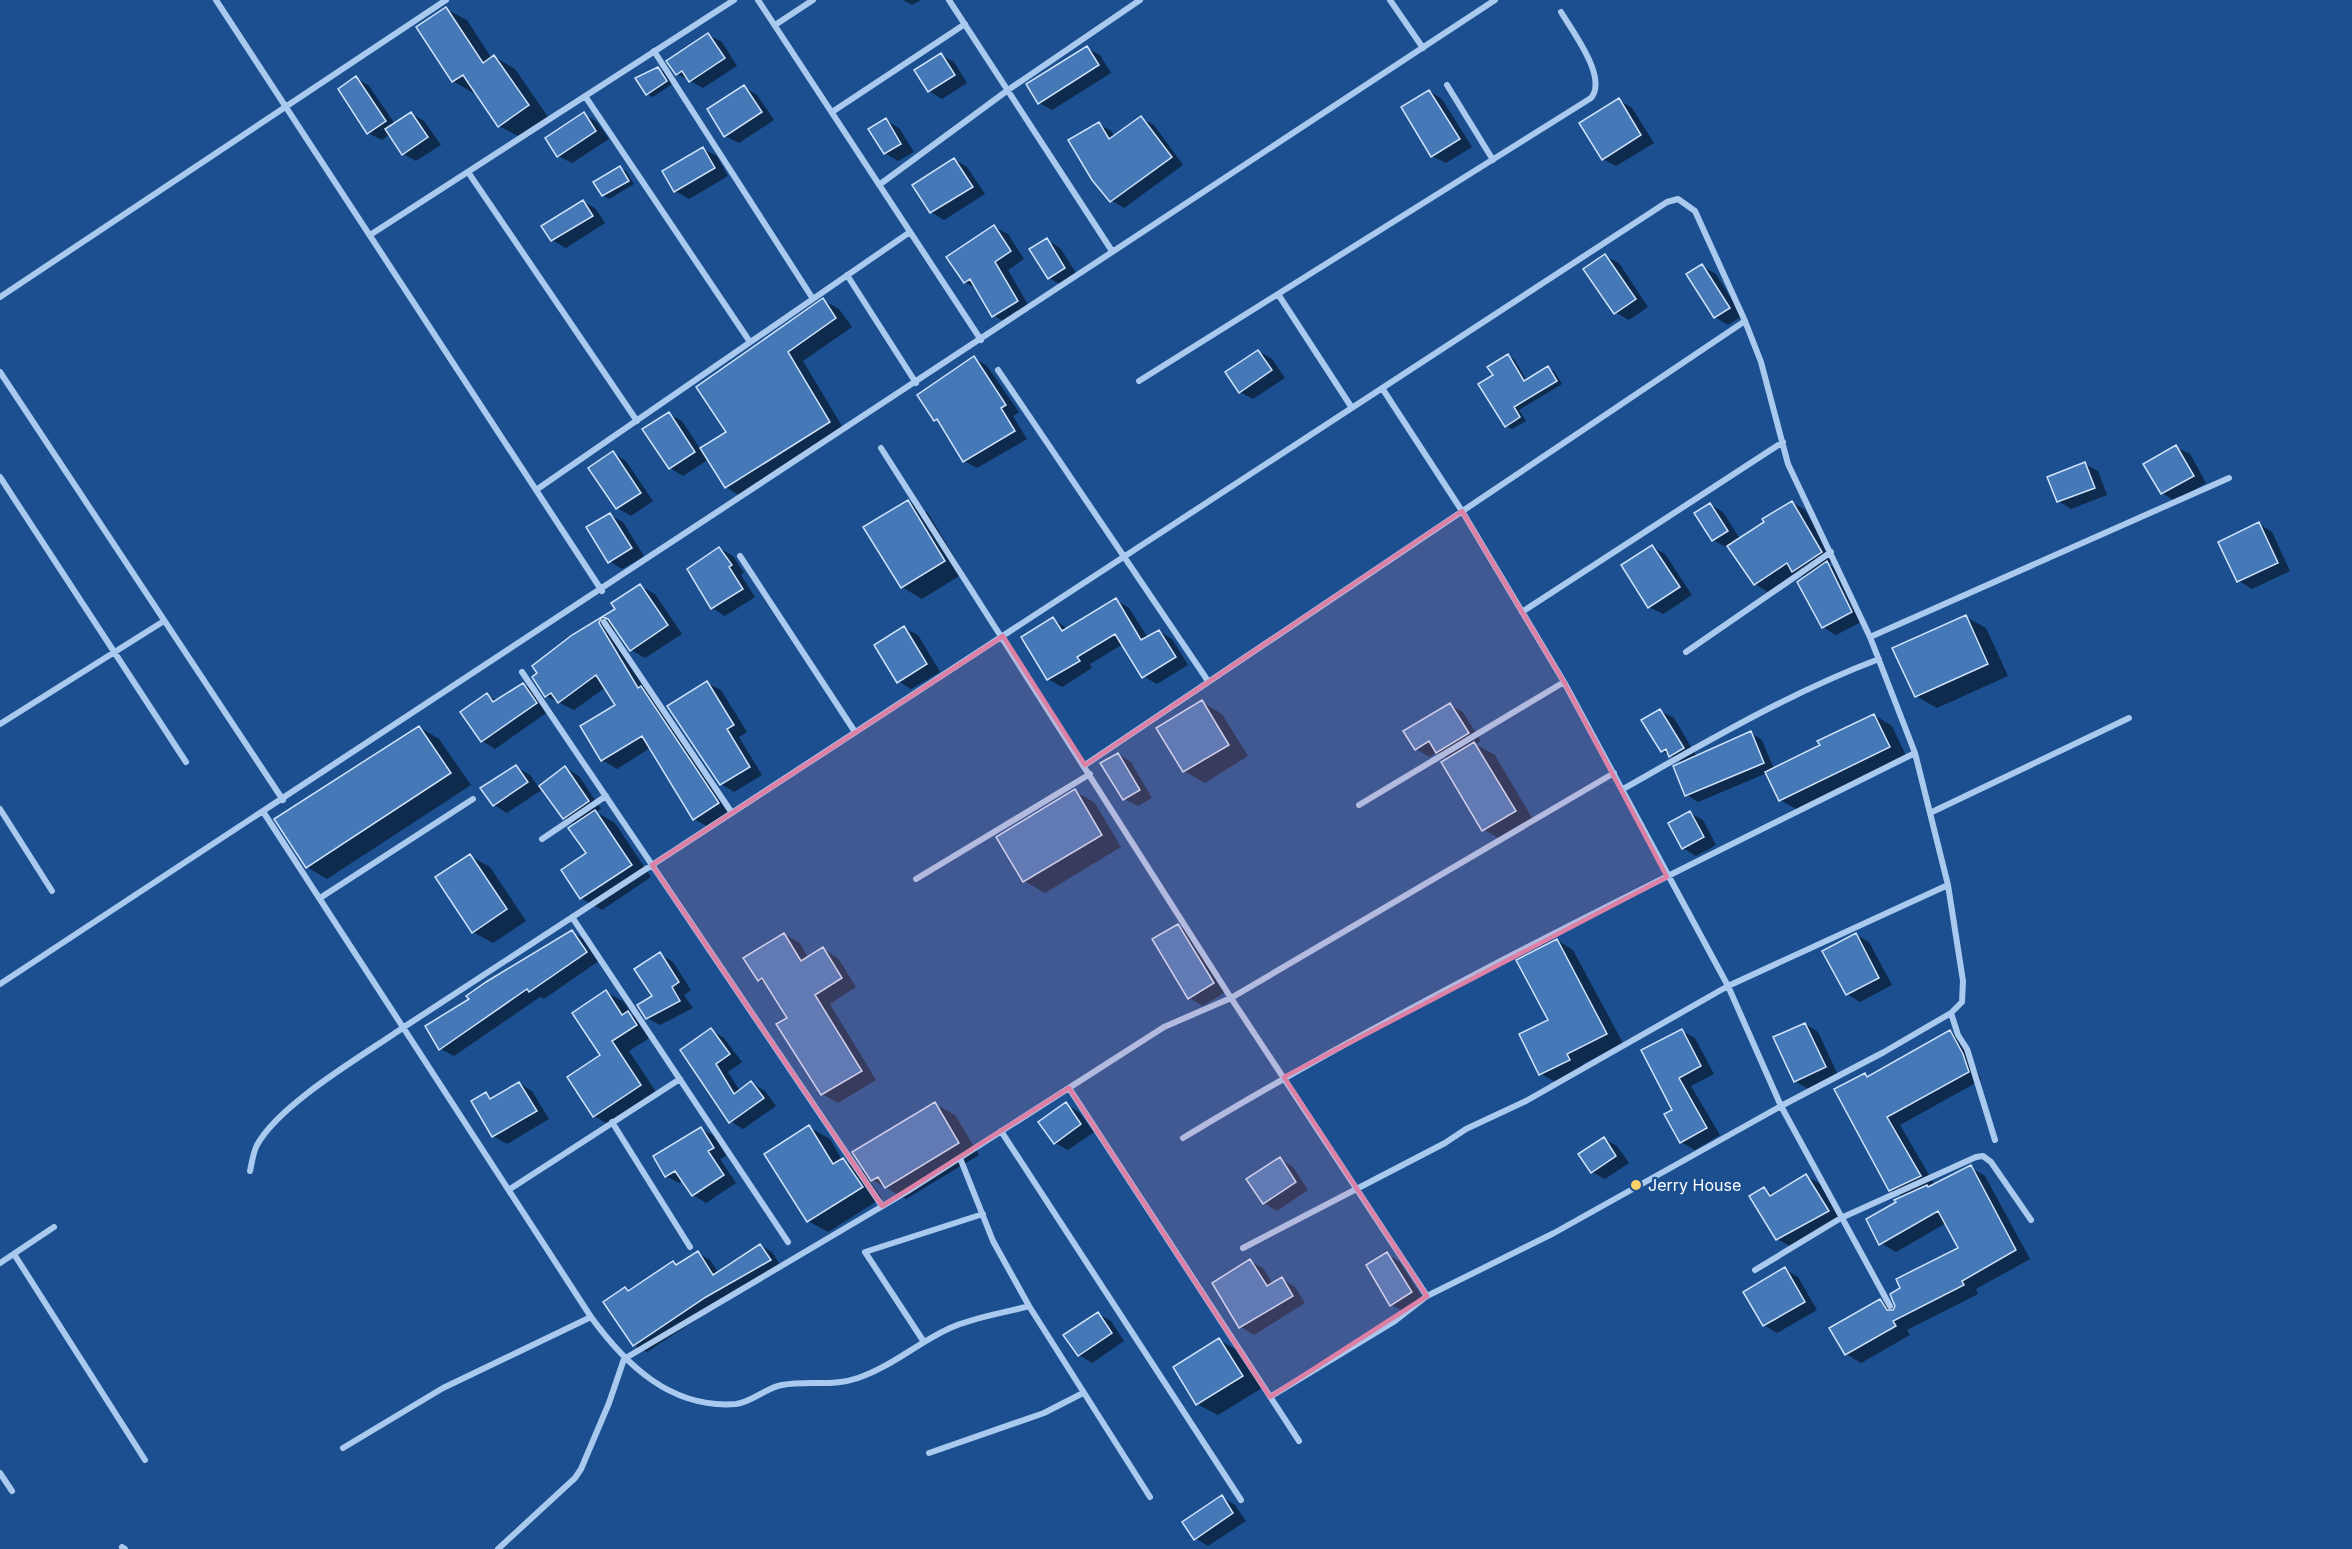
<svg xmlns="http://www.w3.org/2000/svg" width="2352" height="1549" font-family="Inter,sans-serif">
	<rect width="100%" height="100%" fill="#1b4f8f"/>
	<path fill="#0007" d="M903,0H921L912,5Z
		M446,9L467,20L492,59L495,57L515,69L548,117L520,137L499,126L476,91L473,93L453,81L418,27Z
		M708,35L722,42L737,66L703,88L677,74Z
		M1087,48L1100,55L1111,73L1052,110L1039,103Z
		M941,55L954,62L967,83L942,99L929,91Z
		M658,68L664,72L672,84L653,97L647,94L637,79Z
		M356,78L369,86L395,124L411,113L424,121L441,145L416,161L403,154L390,134L382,140L368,133Z
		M744,87L757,95L774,120L739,143L725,136Z
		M1429,91L1442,99L1472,147L1446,163L1432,156Z
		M1619,100L1632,108L1654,143L1616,166L1603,159Z
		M584,114L597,122L609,139L572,163L558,156Z
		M1141,118L1154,125L1183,165L1124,208L1111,200L1099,124L1111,131L1114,136Z
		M886,120L899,128L914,152L898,161L885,153Z
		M703,149L717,156L728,176L689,199L675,191Z
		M954,159L967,167L985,194L944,220L931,212Z
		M620,168L626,171L634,184L609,199L603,195Z
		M583,201L596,209L605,223L566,248L552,240L543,226Z
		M994,227L1008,234L1024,259L1008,270L1030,308L1006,323L993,315L977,289L965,282Z
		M1047,240L1060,248L1078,276L1062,285L1049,278Z
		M1605,256L1619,263L1648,307L1629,320L1615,312Z
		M1702,266L1716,274L1742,316L1728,325L1715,317Z
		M823,300L839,309L852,327L803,361L845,431L742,497L726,487L709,459L683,476L670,468L669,414L682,421L701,450L728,433Z
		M1258,351L1272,359L1285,378L1253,399L1240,392Z
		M1508,356L1514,359L1527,381L1548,368L1554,371L1562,384L1519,410L1526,421L1512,429L1506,426L1495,376Z
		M974,358L987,366L1019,412L1013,416L1027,439L977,468L964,461L941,423L935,419Z
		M2176,447L2190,454L2206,483L2175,501L2162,493Z
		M613,453L626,461L653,501L631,516L617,508L590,469Z
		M2085,464L2098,471L2107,495L2071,509L2058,501Z
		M908,501L928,513L964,573L922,599L902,587Z
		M1792,502L1805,510L1834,560L1828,564L1840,571L1865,620L1836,635L1823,627L1805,578L1796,573L1768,592L1755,584L1729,546L1726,547L1713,540L1710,504L1723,512L1740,539Z
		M610,515L623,522L644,556L622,569L609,561Z
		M2259,524L2272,532L2290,571L2252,589L2239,581Z
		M1652,547L1665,554L1692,595L1663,614L1649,607Z
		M719,548L733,556L744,573L741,575L755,597L725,616L712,608Z
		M640,586L655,594L682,634L645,658L631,650L615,627L614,634L733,812L708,827L694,819L650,748L617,769L602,760L617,705L606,687L574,710L546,696L534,677L573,636L617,609Z
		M1116,600L1129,608L1148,638L1159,631L1172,639L1188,665L1157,684L1143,676L1123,644L1090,664L1092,668L1062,687L1048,679L1053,619L1068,629Z
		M1966,617L1986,628L2008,676L1937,708L1916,696Z
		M904,628L918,635L940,672L911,689L898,681Z
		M707,683L721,690L747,732L739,737L762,775L734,792L721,784Z
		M523,684L536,692L549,711L495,749L482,741L487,695L498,701Z
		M1202,702L1222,714L1248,756L1205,783L1184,771Z
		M1450,705L1463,712L1481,741L1475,744L1495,755L1535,823L1503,841L1483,829L1449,759L1437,752L1429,757L1416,749Z
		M1660,711L1674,718L1697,757L1751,733L1762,740L1774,769L1874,715L1892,726L1907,758L1798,810L1780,800L1767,773L1698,802L1687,795L1675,767L1684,763L1662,751Z
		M419,727L439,739L471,785L327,879L307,867Z
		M1118,754L1131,762L1152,798L1138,806L1124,799Z
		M516,767L530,775L539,788L566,768L579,776L601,809L596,812L615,823L651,877L602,910L581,898L588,854L576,825L564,818L543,789L507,813L494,805L482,788Z
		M1075,791L1095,803L1121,847L1045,893L1024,881L998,838Z
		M1690,813L1703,820L1716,845L1696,856L1683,848Z
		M470,856L490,867L526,921L493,943L473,932Z
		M1178,926L1191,933L1227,991L1203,1006L1189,998Z
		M572,932L585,940L600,960L544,999L540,997L454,1056L441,1049Z
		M784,934L800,943L808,958L823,949L838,958L856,987L830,1004L876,1080L838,1103L822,1094L789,1018L768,985L759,980Z
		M1856,935L1869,942L1892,985L1860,1002L1847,994Z
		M1557,940L1573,950L1623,1043L1583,1064L1585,1069L1557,1083L1541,1074L1550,1021Z
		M660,954L673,962L691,990L684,995L693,1008L660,1025L647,1018L654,997Z
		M606,992L624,1002L632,1015L646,1023L654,1035L629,1051L658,1095L611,1126L594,1116L602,1056Z
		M1805,1024L1818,1032L1838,1075L1808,1089L1795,1081Z
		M711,1030L724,1038L742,1062L728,1072L740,1091L752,1083L765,1091L776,1106L743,1129L730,1121L682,1051Z
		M1682,1031L1695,1038L1714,1074L1691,1086L1720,1135L1695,1150L1681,1142L1674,1110Z
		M1950,1032L1964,1039L1981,1080L1900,1125L1935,1185L1970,1167L1985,1176L2030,1259L1976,1289L1978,1294L1907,1330L1910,1335L1861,1363L1846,1354L1880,1301L1895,1310L1960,1249L1946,1223L1896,1252L1881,1243L1898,1203L1903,1197L1890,1190L1865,1075L1869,1078Z
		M519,1083L532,1091L549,1119L507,1144L493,1136L486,1094L494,1099Z
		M935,1104L955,1115L979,1155L906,1199L867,1177L882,1198L828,1232L808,1221L809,1127L830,1139L842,1160L869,1174Z
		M1066,1104L1079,1112L1094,1132L1068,1150L1055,1143Z
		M701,1129L715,1136L726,1156L720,1159L736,1183L706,1203L693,1195L683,1181L679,1183L666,1176Z
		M1604,1139L1617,1146L1629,1163L1605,1179L1592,1172Z
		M1280,1159L1293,1167L1308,1190L1277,1211L1264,1203Z
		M1806,1176L1819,1183L1841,1219L1790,1246L1777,1239L1764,1189L1775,1195Z
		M760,1245L772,1252L782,1268L731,1297L647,1352L634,1345L625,1288L630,1291L673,1262L678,1265L698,1253L710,1260L719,1273Z
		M1387,1254L1400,1262L1424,1300L1405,1312L1392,1305Z
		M1250,1261L1263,1268L1273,1284L1282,1279L1295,1287L1305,1303L1254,1335L1241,1327Z
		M1785,1269L1798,1277L1817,1310L1777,1333L1764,1325L1745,1292Z
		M1098,1314L1111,1321L1124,1341L1092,1363L1079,1355Z
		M1219,1340L1239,1351L1262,1388L1218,1415L1197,1404Z
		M1222,1497L1235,1505L1246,1521L1208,1546L1195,1538Z"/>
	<path fill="#4478b7" stroke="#cfe3fa" stroke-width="1.5" d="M446,7L483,63L494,55L529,105L498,127L463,75L452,82L416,27Z
		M708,33L725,58L689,82L682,71L676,75L666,61Z
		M1087,46L1099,65L1038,104L1026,84Z
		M941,53L955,75L928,92L914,70Z
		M658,67L667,81L646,95L635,78Z
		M356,76L386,121L367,134L338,89Z
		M744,85L762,112L724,137L707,109Z
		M1429,90L1460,139L1431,157L1401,107Z
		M1619,98L1641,135L1602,160L1579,123Z
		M411,112L428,137L402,155L385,129Z
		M584,112L596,131L557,157L545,138Z
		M1141,116L1172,157L1110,202L1092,180L1068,140L1099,122L1109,139Z
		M886,118L901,144L884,154L868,129Z
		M703,147L715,168L674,192L662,171Z
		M954,158L973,187L930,213L912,185Z
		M620,166L629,181L602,196L593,182Z
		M583,200L593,216L551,241L541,226Z
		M994,225L1011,251L995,262L1018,301L992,317L970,279L964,283L946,257Z
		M1047,238L1065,268L1048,279L1029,249Z
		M1605,254L1636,299L1614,314L1583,269Z
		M1702,264L1730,308L1714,318L1686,274Z
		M823,298L836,318L788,352L830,422L725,488L700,448L726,432L696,387Z
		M1258,350L1272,370L1239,393L1225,372Z
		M1508,354L1524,381L1548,366L1557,381L1514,407L1520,417L1505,427L1478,384L1493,375L1487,367Z
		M974,356L1006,405L1001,408L1015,431L963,462L937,419L934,421L917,395Z
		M669,412L695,452L669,469L642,429Z
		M2176,445L2194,476L2161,494L2143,464Z
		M613,451L641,493L616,509L588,468Z
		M2085,462L2095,488L2057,502L2047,477Z
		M908,500L945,561L901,588L863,527Z
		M1792,501L1822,552L1792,572L1787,563L1754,585L1727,546L1764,522L1762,519Z
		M1710,503L1728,531L1712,541L1694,513Z
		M610,513L632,548L608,563L586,527Z
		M2259,522L2278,563L2237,582L2218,542Z
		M1652,545L1680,587L1648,608L1621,565Z
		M719,547L732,565L729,567L743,589L711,609L687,569Z
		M1827,561L1852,612L1822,628L1797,582Z
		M640,584L668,625L630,651L608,619L602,617L599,623L638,688L641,686L719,803L693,820L642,736L601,761L580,726L615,705L596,675L558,703L551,693L545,697L532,677L537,673L532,666L572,635L615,609L611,603Z
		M1116,598L1141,640L1159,630L1176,657L1142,678L1115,634L1077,657L1080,661L1047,680L1021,637L1053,617L1062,631Z
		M1966,615L1988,664L1915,697L1892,648Z
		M904,626L927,664L897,683L874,645Z
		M707,681L734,725L727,729L750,767L720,785L667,706Z
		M523,683L537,703L481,742L460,712L487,693L493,702Z
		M1202,700L1229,745L1183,772L1156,728Z
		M1450,703L1469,733L1436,753L1429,741L1415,750L1403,731Z
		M1660,709L1684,748L1669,757L1666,749L1661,752L1641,720Z
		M1874,714L1890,747L1779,801L1765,772L1820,745L1817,741Z
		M419,726L451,773L306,868L274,819Z
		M1751,731L1764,763L1685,796L1673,766Z
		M1474,742L1516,811L1482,831L1441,762Z
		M1118,753L1140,790L1123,800L1100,763Z
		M516,765L528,782L493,806L480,788Z
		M565,766L589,801L563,819L539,786Z
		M1075,789L1102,835L1023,882L996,837Z
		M595,810L632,865L580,899L561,870L586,853L568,828Z
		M1690,811L1704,837L1682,849L1668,823Z
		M470,854L507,909L472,933L435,877Z
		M1178,924L1214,983L1188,999L1152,939Z
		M572,930L587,952L529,992L527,989L439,1050L425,1026L469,999L466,996L486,982Z
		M784,933L801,961L823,947L842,978L815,995L862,1071L821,1095L776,1024L787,1018L762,978L758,981L743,958Z
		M1856,933L1879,978L1846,995L1822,951Z
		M1557,939L1607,1034L1567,1054L1570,1060L1539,1075L1519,1034L1548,1020L1516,960Z
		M660,952L679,982L672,987L680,1001L646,1019L637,1005L652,996L634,969Z
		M606,990L622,1015L628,1011L637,1025L612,1041L641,1085L593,1117L567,1077L600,1055L572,1013Z
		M1805,1023L1826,1067L1794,1082L1773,1037Z
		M711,1028L730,1054L716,1064L734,1094L751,1081L764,1098L729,1123L680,1050Z
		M1682,1029L1701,1066L1679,1078L1707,1128L1680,1143L1664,1114L1672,1110L1641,1050Z
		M1950,1030L1963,1054L1969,1072L1887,1117L1921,1176L1889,1191L1834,1089L1865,1073L1867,1077Z
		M519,1082L537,1111L492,1137L471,1101L486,1092L490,1099Z
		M935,1102L959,1143L885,1188L878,1177L871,1181L852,1152Z
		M1066,1102L1081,1124L1054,1144L1038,1122Z
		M809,1125L833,1164L843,1158L863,1187L807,1222L764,1154Z
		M701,1127L714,1148L708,1151L724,1175L692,1196L675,1171L665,1177L653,1156Z
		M1604,1137L1616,1156L1591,1173L1578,1154Z
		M1280,1157L1296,1182L1263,1204L1246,1179Z
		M1971,1165L2016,1250L1962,1281L1964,1285L1893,1321L1896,1326L1845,1355L1829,1328L1880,1299L1887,1310H1893L1895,1306L1890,1294L1900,1288L1896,1279L1958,1248L1938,1211L1879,1245L1866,1219L1896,1202L1894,1200L1927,1185L1928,1187Z
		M1806,1174L1829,1211L1776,1240L1749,1196L1764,1187L1770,1196Z
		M760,1244L771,1260L706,1297L633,1346L603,1302L625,1287L628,1291L673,1261L676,1265L698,1251L713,1275Z
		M1387,1252L1412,1292L1390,1306L1366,1265Z
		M1250,1259L1267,1286L1282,1277L1293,1296L1239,1328L1212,1283Z
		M1785,1267L1805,1302L1763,1326L1743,1292Z
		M1098,1312L1112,1333L1078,1356L1063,1335Z
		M1219,1338L1243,1376L1196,1405L1173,1367Z
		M1222,1495L1233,1513L1194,1540L1182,1522Z"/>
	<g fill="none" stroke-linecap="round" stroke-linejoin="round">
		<path stroke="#a9c9ee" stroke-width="6" d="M216,0L602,591
			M758,0L981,340
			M949,0L1112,251
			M1390,0L1423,48
			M775,25L813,0
			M654,51L813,299
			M1447,85L1493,160
			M585,96L750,342
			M832,112L965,24
			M468,172L637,421
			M879,185L1008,90L1140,0
			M370,235L734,0
			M847,275L916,383
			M1278,294L1352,408
			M0,297L446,0
			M998,370L1208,681
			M0,372L283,800
			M1139,381L1591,98C1608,78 1573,32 1561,12
			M1382,388L1462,511L1564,682L1728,986L1781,1106L1890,1306
			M881,448L1231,998L1427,1296
			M0,477L186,762
			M536,490L910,232
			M740,556L855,732
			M1522,612L1783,442
			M604,622L732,813
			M1870,637L2229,478
			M1686,652L1831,552
			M522,672L882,1206
			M0,724L164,621
			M1085,765L1745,321
			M1623,789C1706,742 1789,693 1879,659
			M1359,805L1564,682
			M0,809L52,891
			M1932,812L2129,718
			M264,813L591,1317C626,1365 671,1409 736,1404C753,1402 765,1388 782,1385C808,1380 833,1387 858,1378C891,1367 919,1342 950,1328C974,1317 1004,1313 1029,1306
			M542,839L606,796
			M916,879L1090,774
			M320,898L473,799
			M572,917L788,1242
			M0,984L1495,0
			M1951,1013L1958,1035L1967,1049L1995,1140
			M1069,1088L1299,1441
			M612,1122L690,1247
			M1001,1131L1241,1500
			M1183,1138C1419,995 1669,876 1915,753
			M960,1158L993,1241L1029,1306L1150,1497
			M250,1171C252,1162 253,1153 257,1145C280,1103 364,1055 404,1027L1667,202L1678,199L1695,211L1745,321L1761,362L1788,464L1870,637L1915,753L1948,885L1963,981L1962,1002L1951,1013L1884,1052L1781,1106L1554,1233L1427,1296L1395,1321L1270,1397
			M510,1189L680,1079
			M1243,1248L1445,1143L1466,1129L1526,1101L1728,986L1948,885
			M14,1254L145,1460
			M0,1263L54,1227
			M1755,1270L1841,1218L1976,1157L1983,1156L1991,1162L2031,1220
			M924,1342L865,1252L983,1214
			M343,1448L443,1388L591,1317
			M929,1453L1044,1413L1083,1393
			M0,1473L12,1491
			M122,1547L125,1549
			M498,1549L575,1478L581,1469L609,1403L624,1359L908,1191L1164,1027L1231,998L1614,773"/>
	</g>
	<path fill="#dd80a5" fill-opacity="0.2" stroke="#dd80a5" stroke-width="4.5" stroke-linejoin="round" d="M1462,511L1564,682L1667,877L1284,1077L1427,1296L1270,1397L1069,1088L882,1206L652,865L1003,636L1085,765Z"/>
	<circle fill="#ffd166" stroke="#1b4f8f" stroke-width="2" cx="1636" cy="1185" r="6"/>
	<g text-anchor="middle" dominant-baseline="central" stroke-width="4.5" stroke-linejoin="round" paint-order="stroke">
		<g font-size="16" fill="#fff" stroke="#1b4f8f" text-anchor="start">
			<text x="1648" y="1185">Jerry House</text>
		</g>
	</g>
</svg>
